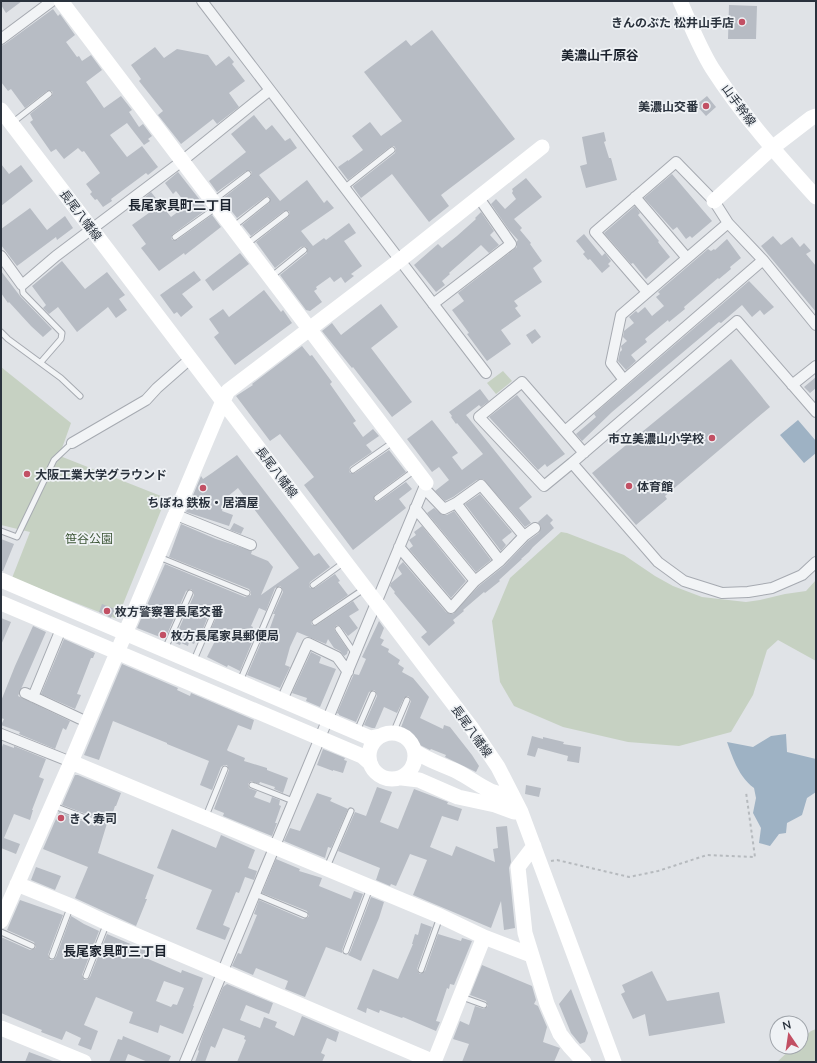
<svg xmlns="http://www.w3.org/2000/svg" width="817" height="1063" font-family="Lato,'Noto Sans JP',sans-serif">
	<rect width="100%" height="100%" fill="#e0e3e7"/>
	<path fill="#c6d1c2" d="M1,367L71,423L56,465L60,456L166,498L117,619L12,578L30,532L1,525Z
		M503,371L512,381L496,394L487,383Z
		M561,532L567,533L624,555L655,576L673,586L702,597L746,602L760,600L785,594L806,591L816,580V661L778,640L767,650L753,695L731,732L679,746L628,742L563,727L514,706L500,682L492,621L510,578Z
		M816,1029V1062H777L793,1047H801V1040L811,1031Z"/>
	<path fill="#9eb2c4" d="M798,420L816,441V453L804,463L780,435Z
		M786,734L787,752L816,759V792L807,798L802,815L787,823L786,833L779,834L770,846L759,843L761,828L753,813L756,798L754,788C739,777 733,759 727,742L753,747L771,736Z"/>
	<path fill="#b7bcc4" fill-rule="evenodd" d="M1,1H22L6,13L1,5Z
		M729,5L757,6L756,39H728Z
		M53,9L58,16L60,14L75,35L66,42L77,57L79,56L82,61L91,55L102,70L86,82L104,108L121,96L132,110L129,112L139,127L143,124L152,136L148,139L150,141L144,145L127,123L110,135L127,157L142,146L158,167L148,175L146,173L111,199L112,201L103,207L97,199L95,200L90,194L92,192L86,184L100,173L84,151L82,152L78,148L64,159L56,149L51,152L30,122L33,120L30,114L51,97L53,94L52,91H47L25,108L11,89L8,91L1,82V46L5,44Z
		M432,30L515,139L441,195L449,206L429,222L392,174L361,198L353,187V186L395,153L396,149L394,146L390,147L348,180L338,167L348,160V161L363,150L352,136L370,122L381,136L402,121L364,72L406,40L411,46Z
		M155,47L164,58L177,49L208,55L216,66L229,56L234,62L232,64L245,81L229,93L239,107L217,124L213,119L181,144L158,115L163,111L139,81L141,79L131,65Z
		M707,96L716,107L706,116L696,105Z
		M254,115L266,130L272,125L285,141L290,138L297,148L259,175L280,201L307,180L324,203L327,200L334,208L301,231L313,246L324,238L326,240L349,223L356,233L344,241L362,266L351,274L354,276L345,283L341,277L334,282L330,277L316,287L317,289L314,291L322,302L310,311L306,310L280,275L307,253V248L305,246L301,247L275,268L256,242L288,217L290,214L289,211H284L251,236L242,225L269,203L270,198L268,196L265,197L237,218L222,199L250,177L252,174L251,171H246L217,192L209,181L246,152L231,134Z
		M604,132L606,141L604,142L609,158H611L617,180L586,188L580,166L587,164L582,137Z
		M1,164L9,174L21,165L33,181L1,206Z
		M178,172L207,209L173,234L171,237L172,240H177L212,215L221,227L185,255L184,253L159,271L141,248L146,244L132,225L153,210L144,198L151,192L171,217L187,205L176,191L173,194L165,183Z
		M672,174L712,221L692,238L690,236L686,239L677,227L673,230L644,198Z
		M526,178L542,197L514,219L522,228L520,230L531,243L530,244L542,261L533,268L542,282L514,301L518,306L515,308L521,316L501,330L511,344L487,361L467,334L469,333L452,310L464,301L458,293L517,247V241L518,240L509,230L491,204L496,199L505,209L516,199L512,193L513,191L512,189Z
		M635,206L640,213L638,215L659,241L658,242L670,257L646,279L633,263L631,264L604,233Z
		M30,208L47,230L65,216L73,228L57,240L56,237L17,266L1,245V229Z
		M481,212L494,231L490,235L499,245L489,253L481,245L449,273L450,274L442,281L445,285L436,292L414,265L438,244L442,248L457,236L476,219L475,218Z
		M584,234L602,256L605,253L611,261L608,264L610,266L602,273L590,259L588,260L583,254L585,252L576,241Z
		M773,236L781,245L792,237L800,247L804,243L811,251L806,254L816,266V312L761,246Z
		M727,239L741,258L730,267L731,269L719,279L718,278L684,307L685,309L669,322L668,320L645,339L647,342L631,355L636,361L626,370L618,361L620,352L622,350L621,346L627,341L623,337L624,331L634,323L629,317L636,311L638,313L645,307L652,316L664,306L656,297L660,294L658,292L708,249L711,251L714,249L715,250Z
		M240,253L249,264L213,291L205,280Z
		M62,261L85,289L107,272L125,295L119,299L127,310L116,318L108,307L77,332L58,307L49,314L43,308L46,305L32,286Z
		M1,271L20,296L52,329L43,337L31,326L9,302L8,303L1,293Z
		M194,271L201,280L182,294L193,307L181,317L177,312L174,314L160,295Z
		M749,281L774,307L764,315L760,310L752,317L742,305L721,323L719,322L688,348L612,412L582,441L576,434L596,417L594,414Z
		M264,290L281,312L283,310L292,323L235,365L214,337L219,333L209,319L223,309L229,317Z
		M381,304L398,327L371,348L412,402L392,417L353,367L352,368L322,331L332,323L341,335Z
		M535,329L541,337L532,344L526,335Z
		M302,346L310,356L312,355L332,382L330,384L356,421L353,423L363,437L373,429L379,436L366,445L372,452L350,467L349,470L350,473H355L389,450L406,472L375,495L374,500L376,502L379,501L406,482L412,489L399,499L406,508L353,550L304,485L314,477L280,434L270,441L236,396L253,385L252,384Z
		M731,359L770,407L665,496L667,499L636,525L592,473Z
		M816,377V388L810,393L804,387Z
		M480,389L489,401L481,407L479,405L466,415L532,497L519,508L531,523L525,527L483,479L477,480L453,497L445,501L435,491L449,480L439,467L432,472L407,439L432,420L458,453L452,457L462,470L483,454L457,423L456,424L451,417L452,416L449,412Z
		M517,395L565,454L547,467L545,464L538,470L489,417Z
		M237,455L314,556L319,553L330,567L310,582L309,585L310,588H315L335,574L340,581L338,582L348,595L313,619L311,622L312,625H317L353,601L359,610L349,616L358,628L348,636L340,626L337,625L334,628L335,631L348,650L347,654L344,656L340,651L334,648L328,639L326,644L297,632L290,647L285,665L290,667L280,688L247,675L263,638L266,639L275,614H273L283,592L282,588L280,586L275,588L266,611L259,608L251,626L253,627L251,633L255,635L240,671L228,665L227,667L207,657L215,641H213L216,633L210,631L218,614L217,611L215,609L210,611L203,629L201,628L194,644L189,642L188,646L181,643L180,645L173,642L194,595L193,591L191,589L186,591L165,639L137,628L165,564L245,597L251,595V592L249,589L169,557L181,524L216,539L252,551L251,554L268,561L273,567L261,595L299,568L238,488L227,497L222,511L233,515L229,526L186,512L201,476L203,479L212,473Z
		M480,494L512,532L502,540L506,545L501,551L465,504Z
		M434,508L442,515H447L454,511L491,560L476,572L427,513Z
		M547,514L553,520L550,523L554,528L533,547L529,552L521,559H522L499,580L500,581L485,593L484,592L463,610L464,611L453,620L455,623L429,646L421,637L427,632L394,593L395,592L390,586L391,583L402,574L398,568L399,566L403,562L446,612L450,614H453L479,586L504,566L528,541L539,533L541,527L538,522Z
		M234,523L244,528L241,534L230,530Z
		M422,526L466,581L451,598L409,549L413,546L409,540L416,535L414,532Z
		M1,539L14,544L3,571H1Z
		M102,604L115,609L111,618L99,612Z
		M1,618L11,622L1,645Z
		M379,621L384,628L380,638L384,640L381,645L389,649L388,652L400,660L398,664L404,668L402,672L413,678L429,697L420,718L443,729L444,725L450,727L472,755L479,766L476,772L445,757L446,755L431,749L430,750L416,743L414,739L415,736L400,730L411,701L410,698L408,696L404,698L397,713L384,707L375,728H372L364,725L377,696L376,692L374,690L369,692L356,722L339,715V714L337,713L353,676L354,674L359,675L366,659L362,657Z
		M33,626L46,632L18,696L70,721L66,730L63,728L55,749L19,734L20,732L1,725L4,719L1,718V701L15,666Z
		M64,639L95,653L93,658H91L77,694L81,695L75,709L41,694Z
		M311,652L321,657L319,663L336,669L320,707L306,701L307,698L292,693Z
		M122,664L178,688L177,690L190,696L191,693L254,720L251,730L238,725L227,750L228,751L245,758L244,761L267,768V770L288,778L283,793L274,789L275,787L260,782L259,784L251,781L248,784L249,788L257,791L254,797L270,803L272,797L280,800L279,805L281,806L275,823H277L272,836L223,816L224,813L214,809L229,770L227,765H224L221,767L212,790L200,785L209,761L167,744V743L113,721L99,760L84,755Z
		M532,736L543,739V737L564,742L563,744L581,747L579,763L567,761L568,756L538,748L535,757L527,755Z
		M3,744L14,748V746L46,759L39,777L44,779L32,810H33L30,820L14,814L4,838L20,844L16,854L1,848V750Z
		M323,749L345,758L344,760L347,761L343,773L333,770V771L317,765Z
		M75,775H78L121,793L116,806H115L110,821L108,820L98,853L154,875L145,899H147L136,926L75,898L88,867L43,849L59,812L95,826L100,824V821L97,818L62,805Z
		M526,785L541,788L539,797L525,794Z
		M377,787L392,792L380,822L398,829L414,789L448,802L447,804L462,809L458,821L442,816L430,847L452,856L456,846L495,862L493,849L498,848L496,827L507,826L511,862L509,868L515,928L504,930L501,901L491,928L413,895L427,860L410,854L396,886L391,884L390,886L376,880L380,868L338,851L355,812L366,816Z
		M317,793L332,798L330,801L348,809L331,848L328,847L325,858L284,841L290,828L300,831Z
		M172,829L216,848L221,835L255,850L248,868L257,871L254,880L245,877L239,893L236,892L223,925L230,928L225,940L196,929L212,890L157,868Z
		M276,859L300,869L299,871L322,878L319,886L351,899L354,891L363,894L342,950V953L326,947L305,997L285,989L288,981L256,968L253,975L232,966L238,953L241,954L257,915L254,914L259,900L303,919L307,918L309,916L307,911L262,893Z
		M36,867L61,876L55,890L31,880Z
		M371,897L384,902L379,918L361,961L348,955L350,952Z
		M20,900L63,915L48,955L50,960H53L56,957L71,916L84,924L99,931L82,975L84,980H87L90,977L107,934L149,952L146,958L181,973L182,970L203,978L193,1006H194L183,1034L160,1025L158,1033L129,1023L133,1012L96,997L84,1025L98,1031L91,1050L78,1045L81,1038L66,1031L62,1040L41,1032L42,1030L1,1013V937L30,950L34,949L36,947L34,942L7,930ZM164,981L184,988L177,1005L173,1004L171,1007L156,1001Z
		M421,923L432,927L417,969L418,972L420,974L425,971L438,934L461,941L462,938L472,941L454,985L450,984L449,989L447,988L436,1021L440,1022L436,1031L403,1017L402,1018L380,1010L379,1013L367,1008L366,1013L357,1009L373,969L398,979L413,944H412L415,934L418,935Z
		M482,965L532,986L536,1000L534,1004L538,1006L547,1027L543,1042L560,1048L554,1062H462L469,1044L453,1039L460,1021L469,1025L475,1006L484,1009L488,1006L486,1001L470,995Z
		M652,971L667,1001L719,992L725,1023L649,1036L645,1014L633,1019L621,994L625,992L622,985Z
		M227,984L273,1003L269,1014L246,1005L240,1020L260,1028L264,1017L277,1022L275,1027L294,1036L302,1016L339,1032L336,1042L327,1038L321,1053L325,1055L322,1062H237L246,1040L244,1039L245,1036L223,1028L215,1048L211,1046L205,1062H195L199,1051L198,1050L203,1035L223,987Z
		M571,989L588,1033L585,1042L580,1044L571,1033L559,1004Z
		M123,1036L171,1056L168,1062H148L128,1054L125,1062H109L118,1039L122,1040Z
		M29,1052L53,1061L52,1062H25Z"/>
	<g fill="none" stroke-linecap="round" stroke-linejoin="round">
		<defs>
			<path id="lane" d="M12,123L49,94
				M344,188L392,150
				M214,200L248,174
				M233,227L267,200
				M175,237L217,207
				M247,244L286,214
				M272,276L304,250
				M22,285L23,293L62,333L61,339L41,362
				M1,332L8,339L61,378L80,396
				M353,470L393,442
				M377,498L415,470
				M1,531L17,537L54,460L72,443
				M159,557L247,593
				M313,585L343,563
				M315,622L364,589
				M338,629L355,654
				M165,649L190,593
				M194,660L214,613
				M240,681L279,590
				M357,731L373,694
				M393,733L407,700
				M252,785L293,801
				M54,806L96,822
				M206,816L225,769
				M327,867L351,811
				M255,894L305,915
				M1,932L32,946
				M346,951L370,888
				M52,956L70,908
				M421,970L440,917
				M86,976L106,925
				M462,997L484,1005"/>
			<path id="street" d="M202,1L486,373
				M1,39L52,1
				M635,197L687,258
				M1,256L22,285L56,256L182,161L270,90
				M647,292L595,232L676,162L714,201L728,223L763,260L816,325
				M433,304L511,244L479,198
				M624,380L611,363L621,315L728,223
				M792,385L816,366
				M565,431L763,260
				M72,443L146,400L157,388L190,359
				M584,453L522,382L479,417L544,486L572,463L737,321L816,412
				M572,463L658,562L684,581L722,593L748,592L772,588L802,575L816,562
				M456,503L500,561
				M415,508L475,581
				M174,514L251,545
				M524,536L535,528
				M399,547L451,608L475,581L500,561L524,536L481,485L456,503L444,509L424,488
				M25,693L87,722
				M33,697L61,629
				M282,700L308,643L337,657L348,672
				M1,734L71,762
				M185,1062L426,483"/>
		</defs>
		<use href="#lane" stroke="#a6aab1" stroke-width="7"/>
		<use href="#street" stroke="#a6aab1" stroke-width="12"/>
		<path stroke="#b6babe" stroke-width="2" stroke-dasharray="3 3" stroke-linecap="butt" d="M551,861L557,860L629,877L658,871L707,855L755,857L746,792"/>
		<use href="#lane" stroke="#f2f4f6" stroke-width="5"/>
		<use href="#street" stroke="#f2f4f6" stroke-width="10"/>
		<path stroke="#fff" stroke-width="15" d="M61,1L426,483
			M680,1C690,23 699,47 712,68C742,115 779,156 816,197
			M1,110L471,727L498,767L521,812L614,1062
			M714,201L772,148L811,118L816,116
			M1,580L370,738L380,736
			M1,603L362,756L370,763
			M369 756a23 23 0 1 1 46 0a23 23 0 1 1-46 0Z
			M416,752C429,761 444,765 458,772C476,781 491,797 512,794
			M71,762L440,916L484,937L531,955
			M402,778L419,780L458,797L495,805L514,812H521
			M534,846L518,867L525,933L547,1004L560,1034L570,1047L584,1062
			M17,884L71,906L107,923L434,1062
			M1,921L71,762L223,401L228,391L400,260L542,147
			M1,1028L84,1062
			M434,1062L484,937"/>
	</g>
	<g fill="#c25064" stroke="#eff2f5" stroke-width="1.5">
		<circle cx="742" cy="22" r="4"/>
		<circle cx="706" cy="106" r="4"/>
		<circle cx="712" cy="438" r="4"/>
		<circle cx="27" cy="474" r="4"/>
		<circle cx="629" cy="486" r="4"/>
		<circle cx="203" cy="488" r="4"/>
		<circle cx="107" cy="611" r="4"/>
		<circle cx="163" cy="635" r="4"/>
		<circle cx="61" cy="818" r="4"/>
	</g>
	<g text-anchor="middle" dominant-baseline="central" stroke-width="3.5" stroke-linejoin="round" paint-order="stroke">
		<g font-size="12" font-weight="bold" fill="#2a323d" stroke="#eff2f5" text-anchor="start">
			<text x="734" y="22" text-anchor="end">きんのぶた 松井山手店</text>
			<text x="698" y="106" text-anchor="end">美濃山交番</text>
			<text x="704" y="438" text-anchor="end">市立美濃山小学校</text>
			<text x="35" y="474">大阪工業大学グラウンド</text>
			<text x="637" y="486">体育館</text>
			<text x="203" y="502" text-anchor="middle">ちぼね 鉄板・居酒屋</text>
			<text x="115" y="611">枚方警察署長尾交番</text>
			<text x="171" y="635">枚方長尾家具郵便局</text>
			<text x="69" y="818">きく寿司</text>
		</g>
		<g font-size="12" fill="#2a323d" stroke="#eff2f5">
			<text transform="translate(739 105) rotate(54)">山手幹線</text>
			<text transform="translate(81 215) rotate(53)">長尾八幡線</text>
			<text transform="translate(277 472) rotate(53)">長尾八幡線</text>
			<text transform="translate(472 731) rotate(55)">長尾八幡線</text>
		</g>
		<g font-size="12" fill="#3f5839" stroke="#eff2f5">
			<text x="89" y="538">笹谷公園</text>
		</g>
		<g font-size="13" font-weight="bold" fill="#1c232e" stroke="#eff2f5">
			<text x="600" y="55">美濃山千原谷</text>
			<text x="180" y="205">長尾家具町二丁目</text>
			<text x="115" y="951">長尾家具町三丁目</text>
		</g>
	</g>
	<rect width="817" height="1063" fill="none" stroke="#2a323d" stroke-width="4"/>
	<g transform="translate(789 1035) rotate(347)"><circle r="19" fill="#eff2f5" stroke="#a0a5ab"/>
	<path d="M0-3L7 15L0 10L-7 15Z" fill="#c25064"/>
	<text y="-6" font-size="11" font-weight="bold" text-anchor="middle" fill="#2a323d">N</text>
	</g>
</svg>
